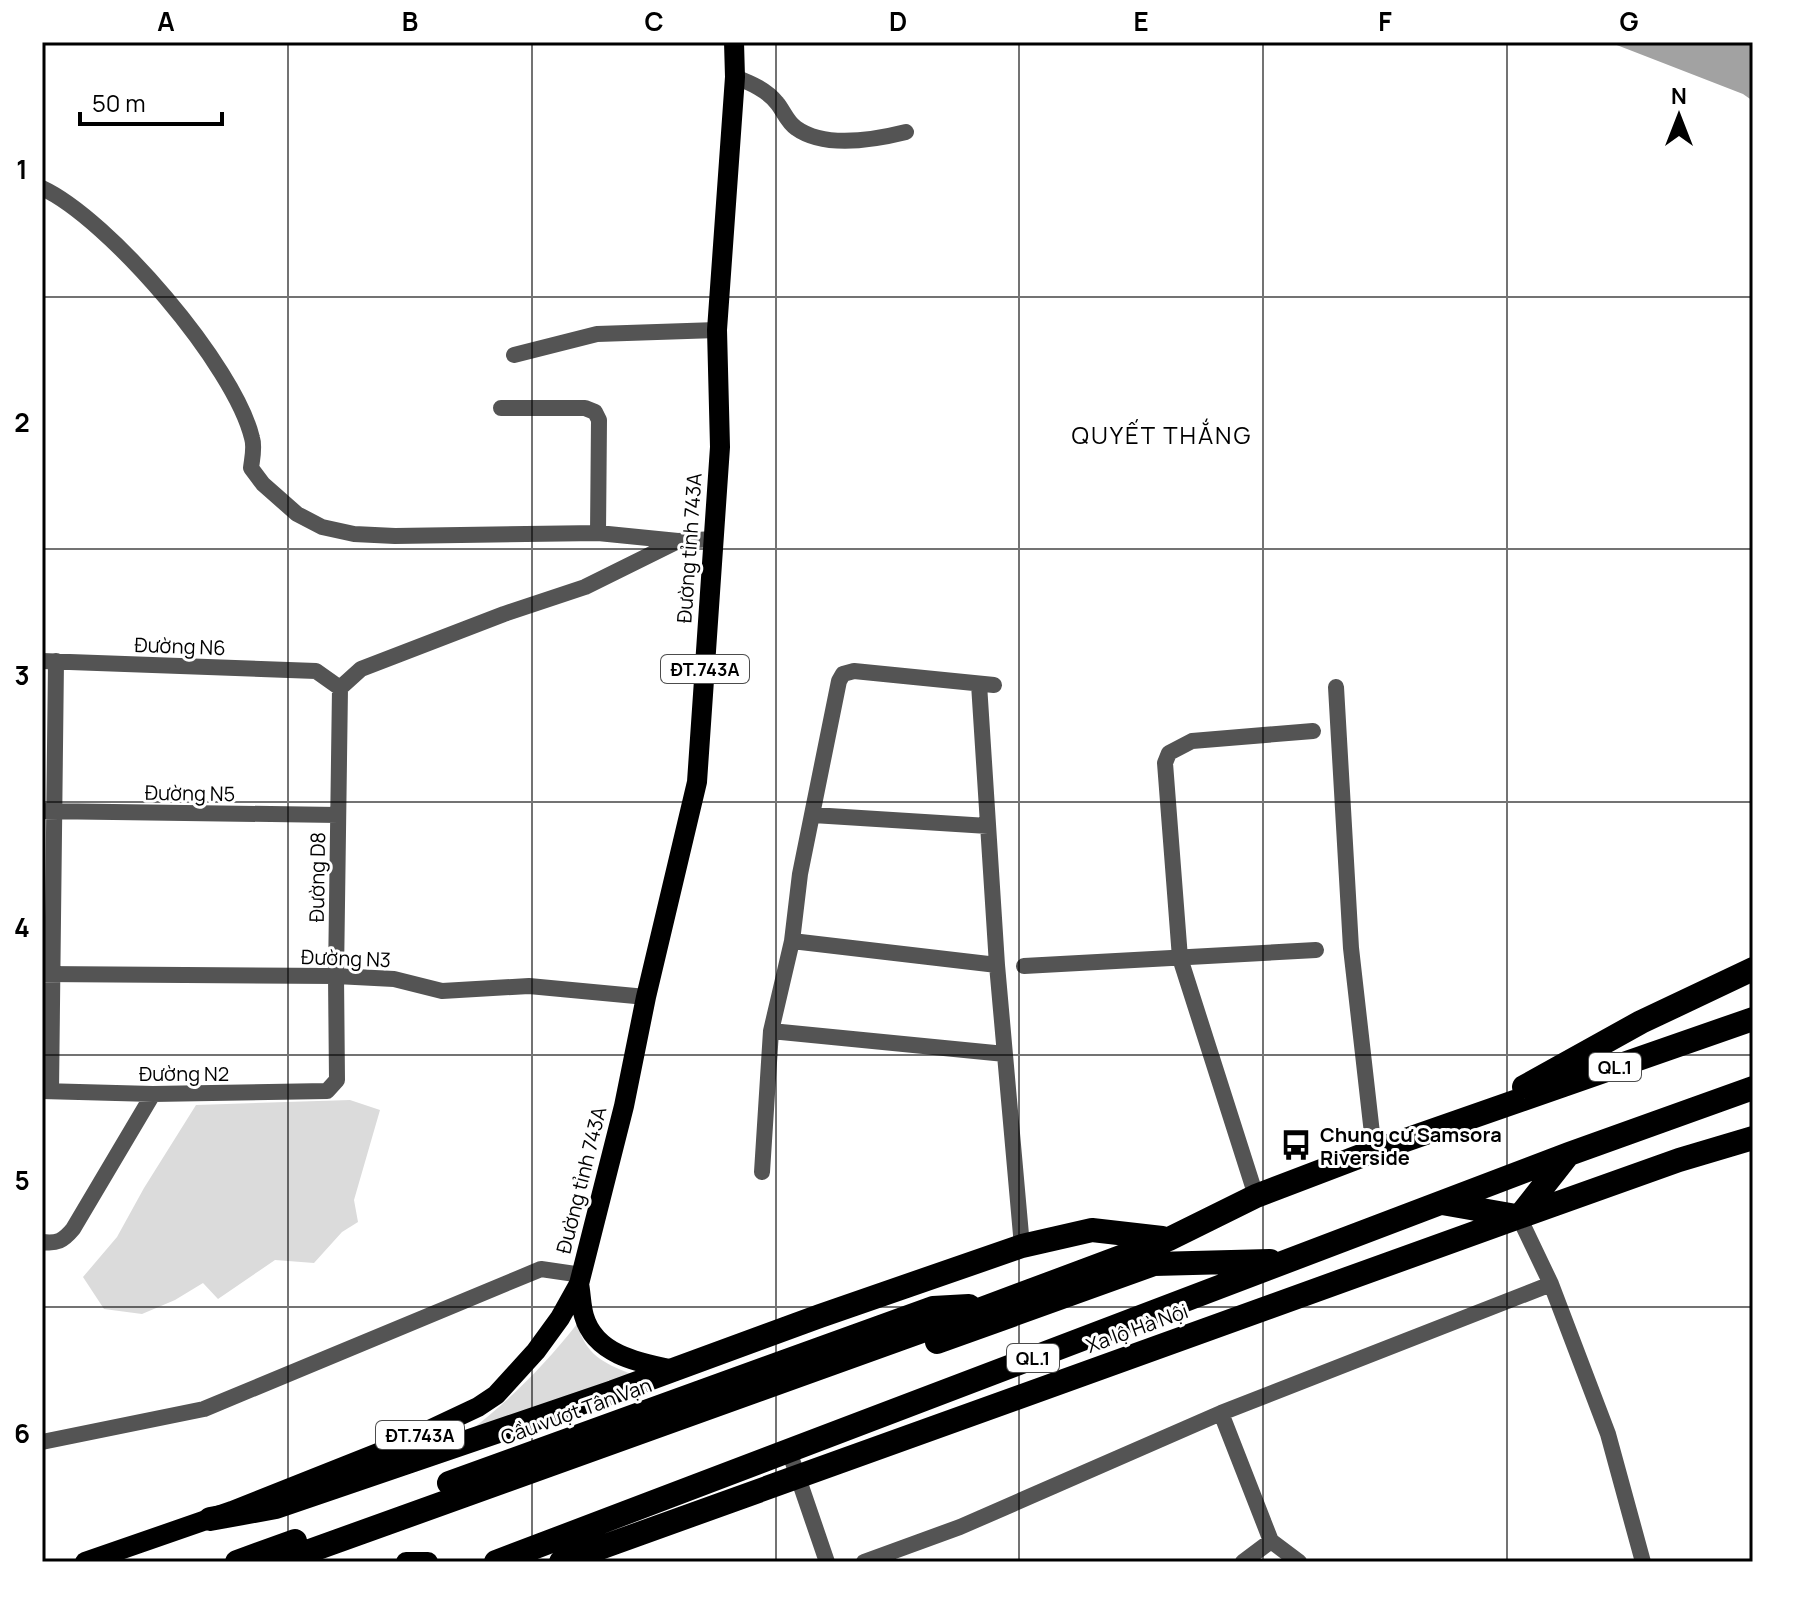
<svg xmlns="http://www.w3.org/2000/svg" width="1795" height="1604" font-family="Manrope,sans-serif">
	<rect width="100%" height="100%" fill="#fff"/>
	<path fill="#dbdbdb" d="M350,1100L380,1110L354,1200L358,1222L342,1232L314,1263L275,1260L218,1299L203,1283L175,1300L142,1314L104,1309L83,1277L117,1237L144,1188L196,1105Z
		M577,1324C587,1356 602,1362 631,1374L467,1433C510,1400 543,1367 577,1324Z"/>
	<path fill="#a2a2a2" d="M1609,42H1753V101L1743,94Z"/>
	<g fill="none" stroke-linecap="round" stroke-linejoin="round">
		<path stroke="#545454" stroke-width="16" d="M735,77C750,83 766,89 777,103C783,110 787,122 796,128C825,149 874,140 906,132
			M42,188C109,219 235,366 252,438C255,447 252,459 251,468L263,484L297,514L322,527L354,534L395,536L598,533L678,541L714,539
			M514,355L597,334L717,330
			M501,408H585L595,412L599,420L598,533
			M42,661L316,671L340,688L336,976L337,1080L327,1091L153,1094L42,1091
			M979,684L997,965L1022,1246
			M1336,687L1351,948L1374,1151
			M340,688L361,669L504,614L585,587L678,541
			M42,811L338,815
			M813,815L988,826
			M792,941L997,965
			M1024,966L1316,950
			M42,974L336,976L394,979L442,991L529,986L646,997
			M771,1031L1005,1054
			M51,1091L56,661
			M762,1172L771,1031L792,941L800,874L839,681L843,674L854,671L994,685
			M1256,1196L1180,958L1165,763L1169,753L1192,741L1313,731
			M1519,1217L1551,1284L1608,1434L1643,1562
			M42,1242C57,1244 63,1241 73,1229L153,1094
			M1221,1413L1271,1541L1299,1562
			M42,1442L204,1409L541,1269L582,1275
			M789,1451L827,1562
			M864,1562L960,1527L1221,1413L1551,1284
			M1243,1562L1271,1541"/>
		<path stroke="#000" stroke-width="20" d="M579,1284C581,1294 581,1306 584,1316C595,1355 640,1363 674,1370
			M85,1562L232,1511L393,1447L478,1407L496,1395L536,1351L560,1318L579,1284L624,1106L646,997L697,782L720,447L717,330L735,77L734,42
			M406,1562H428"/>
		<path stroke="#000" stroke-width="24" d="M1524,1087L1641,1022L1753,969
			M1442,1203L1516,1216
			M1519,1217L1567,1156
			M937,1342L1154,1264L1270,1261
			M449,1483L933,1308L969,1306
			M210,1519L276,1507L613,1392L820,1316L1022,1246L1092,1230L1162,1238
			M237,1562L295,1541
			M279,1562L936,1326L1169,1239L1256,1196L1374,1151L1753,1019
			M496,1562L1569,1154L1753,1088
			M561,1562L1519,1217L1679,1160L1753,1138"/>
	</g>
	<path fill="none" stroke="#000" stroke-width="2" stroke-opacity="0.55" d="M288,42V1562M532,42V1562M776,42V1562M1019,42V1562M1263,42V1562M1507,42V1562M42,297H1753M42,549H1753M42,802H1753M42,1055H1753M42,1307H1753"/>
	<defs>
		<symbol id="bus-bare" viewBox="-9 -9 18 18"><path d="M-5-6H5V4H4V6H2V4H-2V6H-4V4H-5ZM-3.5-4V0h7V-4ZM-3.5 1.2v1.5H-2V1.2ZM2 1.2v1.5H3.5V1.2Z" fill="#000" stroke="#fff" stroke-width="2.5" paint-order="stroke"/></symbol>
	</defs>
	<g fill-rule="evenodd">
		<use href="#bus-bare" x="1274" y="1123" width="44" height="44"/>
	</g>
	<g text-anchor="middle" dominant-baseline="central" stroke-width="6" stroke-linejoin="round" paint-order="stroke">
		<g fill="#fff" stroke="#4c4c4c" stroke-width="2">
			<rect x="661" y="655" width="88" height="28" rx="6"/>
			<rect x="1589" y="1053" width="52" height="28" rx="6"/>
			<rect x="1007" y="1344" width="52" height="28" rx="6"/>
			<rect x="376" y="1421" width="88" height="28" rx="6"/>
		</g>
		<g font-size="18" font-weight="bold" fill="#000">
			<text x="705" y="669">ĐT.743A</text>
			<text x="1615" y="1067">QL.1</text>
			<text x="1033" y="1358">QL.1</text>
			<text x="420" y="1435">ĐT.743A</text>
		</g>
		<g font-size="20" fill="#000" stroke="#fff">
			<text transform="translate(689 548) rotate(-86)">Đường tỉnh 743A</text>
			<text transform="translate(180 646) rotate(2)">Đường N6</text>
			<text transform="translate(190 793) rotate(1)">Đường N5</text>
			<text transform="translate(317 877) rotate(-89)">Đường D8</text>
			<text transform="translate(346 958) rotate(2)">Đường N3</text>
			<text x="184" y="1073">Đường N2</text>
			<text transform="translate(581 1180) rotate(-76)">Đường tỉnh 743A</text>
			<text transform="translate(1137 1328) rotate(-20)">Xa lộ Hà Nội</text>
			<text transform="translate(576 1411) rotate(-20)">Cầu vượt Tân Vạn</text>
		</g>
		<g font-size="20" font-weight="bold" fill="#000" stroke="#fff" text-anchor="start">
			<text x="1320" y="1134">Chung cư Samsora<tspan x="1320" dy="23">Riverside</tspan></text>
		</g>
		<g font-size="24" letter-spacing="2" fill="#000" stroke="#fff">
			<text x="1162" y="434">QUYẾT THẮNG</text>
		</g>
	</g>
	<rect width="1795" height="1604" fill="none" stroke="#ffffff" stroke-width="88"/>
	<g transform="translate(1679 116)" stroke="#ffffff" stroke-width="6" paint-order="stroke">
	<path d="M0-6L14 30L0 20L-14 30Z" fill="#000000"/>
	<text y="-12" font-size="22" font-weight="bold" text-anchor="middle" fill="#000000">N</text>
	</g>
	<path d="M80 112v12h142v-12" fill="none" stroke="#000000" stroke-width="4"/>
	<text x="92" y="112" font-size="24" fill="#000000" stroke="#ffffff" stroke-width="6" paint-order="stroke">50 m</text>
	<rect x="44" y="44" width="1707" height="1516" fill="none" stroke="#000" stroke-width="3"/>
	<g font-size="26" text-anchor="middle" font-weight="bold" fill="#000">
		<text x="166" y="31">A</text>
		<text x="410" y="31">B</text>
		<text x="654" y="31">C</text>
		<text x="898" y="31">D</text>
		<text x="1141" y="31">E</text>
		<text x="1385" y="31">F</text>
		<text x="1629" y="31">G</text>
		<text x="22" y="179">1</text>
		<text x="22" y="432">2</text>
		<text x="22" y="685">3</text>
		<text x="22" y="937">4</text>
		<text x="22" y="1190">5</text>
		<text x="22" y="1443">6</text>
	</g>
</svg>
